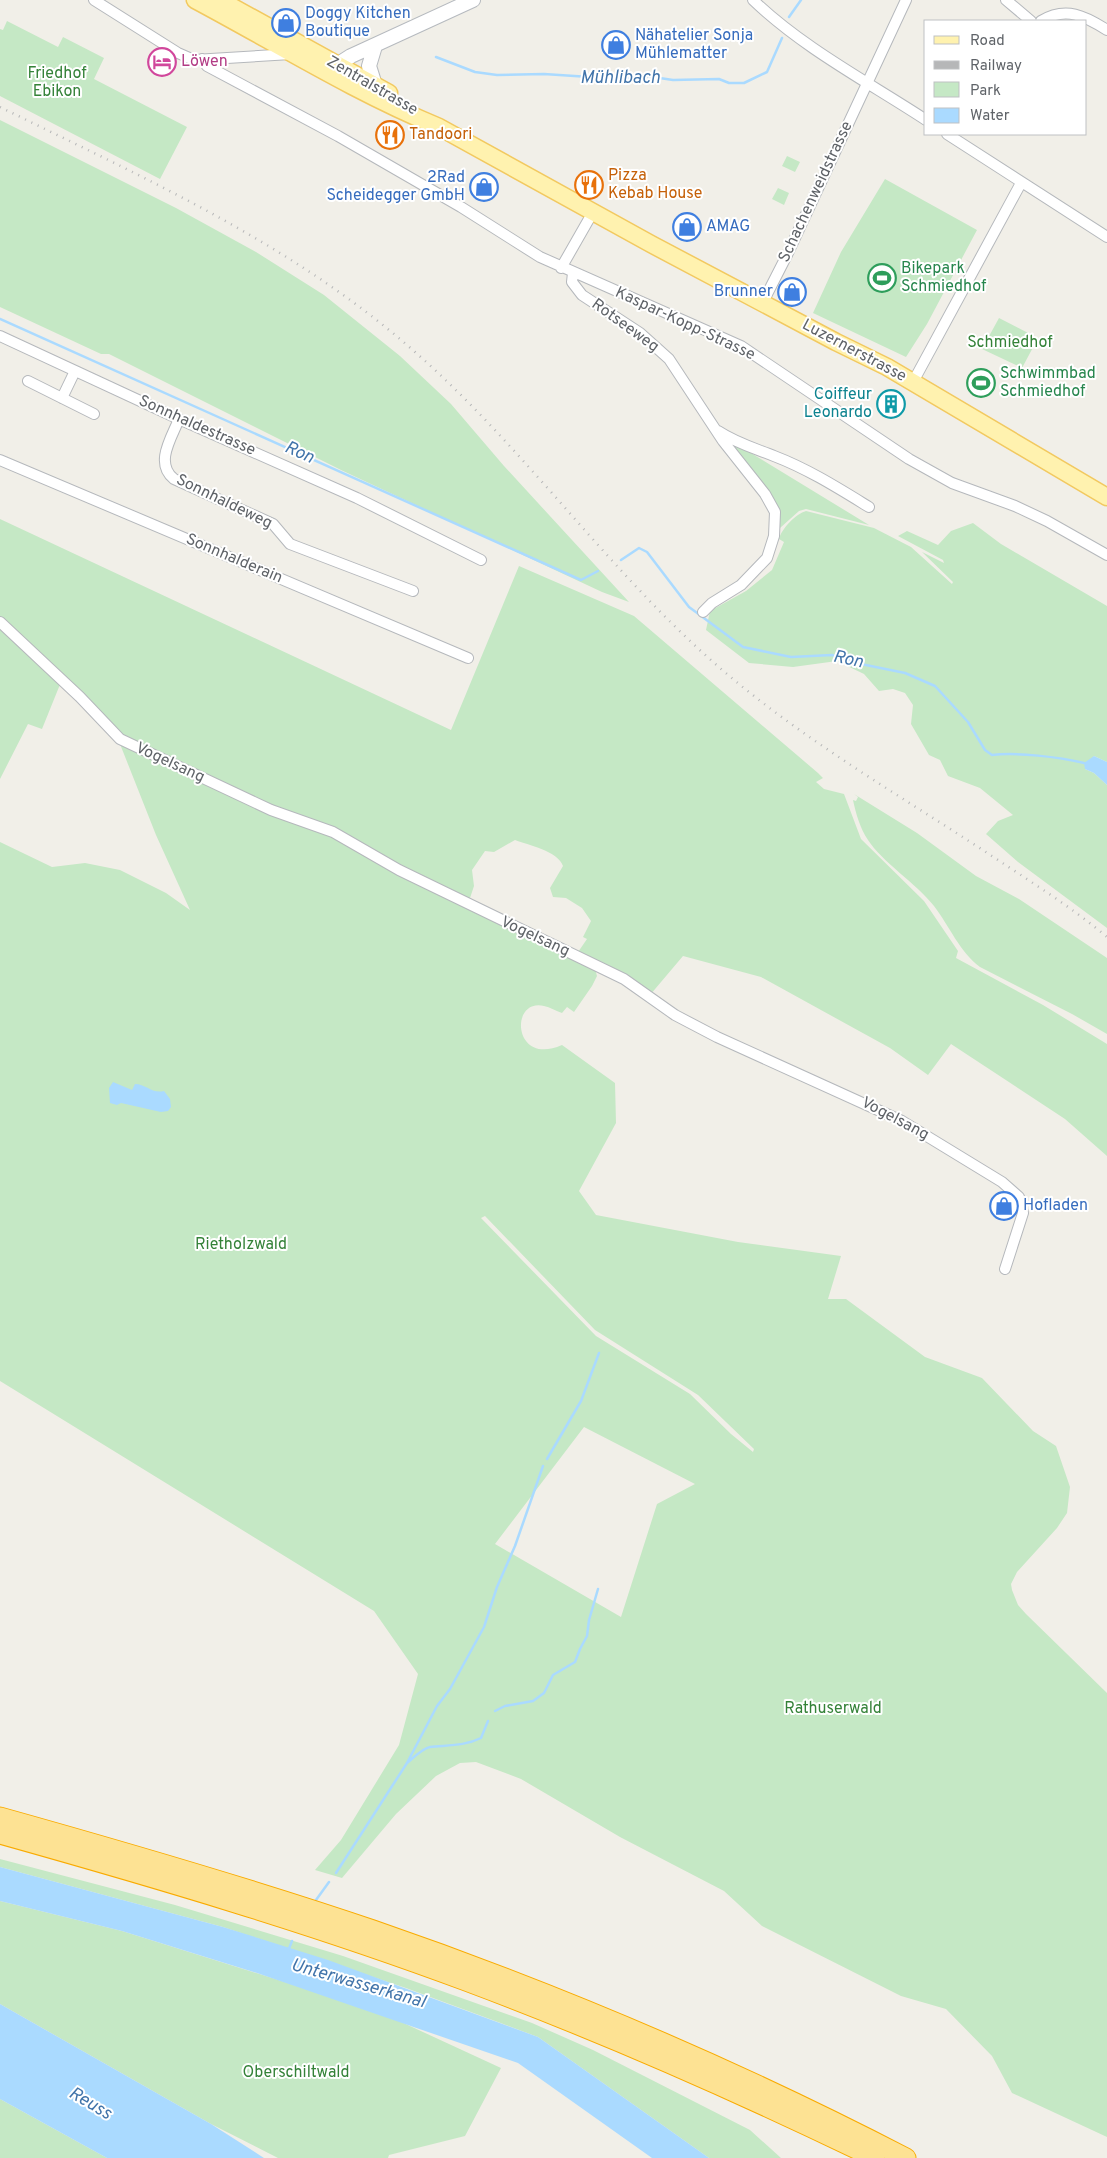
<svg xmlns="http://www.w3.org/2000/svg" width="1107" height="2158" font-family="Overpass,sans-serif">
	<rect width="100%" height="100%" fill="#f1efe8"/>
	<path fill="#c5e8c5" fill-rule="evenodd" d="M7,21L58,47L63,37L104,58L94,79L187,127L160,179L0,96V29L3,30Z
		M0,120L176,208L256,252L324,295L400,356L451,404L504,466L629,602L602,592L341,470L109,354H101L0,307Z
		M787,156L800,162L795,172L782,166Z
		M885,179L977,230L927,324L906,357L813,313L841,252Z
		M778,188L789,193L784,205L772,199Z
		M999,318L1038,338L1022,368L982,349Z
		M723,436L869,525L806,509L799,511L780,528L779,516Z
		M806,511L874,528L911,547L952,584L953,582L922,552L944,563L943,560L898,536L907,531L938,545L951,531L973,523L1001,544L1107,606V762L1094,756L1085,769L1094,773L1107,785V928L1018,862L986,834L998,821L1013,815L980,788L948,776L940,760L929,755L911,724L913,705L905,693L893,689L879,691L864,674L837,661L793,667L749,663L706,630L710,611L746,591L772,570L784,542L779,539C782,528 796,514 806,511Z
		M0,519L451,730L519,566L634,616L818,773L823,778L816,782L824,789L844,794L861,839L924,901L958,951L956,958L1043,1005L1107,1044V1156L1065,1119L951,1044L928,1075L890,1048L761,977L683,956L650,995L576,955L587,939L583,937L591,921L582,908L566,898L553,897L550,888L563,866C558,851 528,845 515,840L494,852L485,851L472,870L474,886L468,904L275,809L129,742L0,619Z
		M0,625L61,682L42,729L28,724L0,779Z
		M120,744L308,824L595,969L597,976L592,986L574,1012L567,1007L562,1013C556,1011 550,1007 544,1006C509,998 513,1067 562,1045L615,1083L616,1123L579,1191L596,1215L738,1242L841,1256L828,1299H846L925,1357L982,1378L1033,1431L1056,1446L1070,1487L1067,1513L1057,1528L1017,1572L1011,1584L1012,1590L1018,1605L1026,1614L1107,1693V2137L1012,2093L992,2056L946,2009L901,1996L762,1926L724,1891L620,1837L521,1779L476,1762L460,1763L436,1776L396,1814L342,1878L315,1870L341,1840L399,1745L418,1674L374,1611L0,1381V842L52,867L85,863L120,870L166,893L190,910L156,835ZM485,1216L595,1330L698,1395L754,1449L753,1452L731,1434L690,1394L596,1336L481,1218ZM584,1427L695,1484L657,1504L621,1617L495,1544Z
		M854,794L917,833L976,876L1019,899L1107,958V1034L1072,1014L980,967C959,951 950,927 934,906C916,883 882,862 868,840C860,828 856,814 853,800L856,801L858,797Z
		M0,1859L175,1905L343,1956L532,2023L593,2050L750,2130L781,2158H709L538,2037L406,1988L223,1927L0,1867Z
		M0,1901L122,1931L323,1994L397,2020L501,2068L465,2136L389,2155L388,2158H278L211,2124L0,2004Z
		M0,2099L107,2158H0Z"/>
	<path fill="#aadaff" d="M1094,756L1107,762V785L1094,773L1085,769L1084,763Z
		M113,1082L132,1090L135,1084C146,1084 152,1094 164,1091L170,1099L171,1107L168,1111L161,1112L121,1103L117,1105L110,1103L109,1088Z
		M0,1867L223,1927L328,1960L538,2037L709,2158H652L518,2063L257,1973L122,1931L0,1901Z
		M0,2004L211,2124L264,2158H107L0,2099Z"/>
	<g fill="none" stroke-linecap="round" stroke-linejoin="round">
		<path stroke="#aadaff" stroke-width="2.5" d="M789,17L801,0
			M436,57L475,72L497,75L544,74L620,79L646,76L673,80L719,79L729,83H744L767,72L782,38
			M0,319L581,580L598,571
			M621,560L639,548L647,552L689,607L743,647L791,657L832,655L861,664L905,673L935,686L968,722L985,750L992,755C1017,752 1059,757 1084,763
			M547,1459L581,1401L599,1353
			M495,1711L505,1706L533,1701L544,1693L553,1675L575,1662L580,1649L587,1636L589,1620L598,1589
			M407,1763C413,1758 423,1748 430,1747C448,1745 465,1746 481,1738L488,1721
			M336,1873L407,1763L437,1706L450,1689L484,1627L497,1587L515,1546L543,1466
			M316,1900L329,1882
			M288,1951L292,1941"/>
		<defs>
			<path id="street" d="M94,0L178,53L194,60L291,54
				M753,0C803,48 868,82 926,120
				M1006,0L1031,21
				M1041,21C1066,6 1085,16 1107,30
				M202,59L207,66L338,136L461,207L540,257L741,346L909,459L952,483L1015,506L1047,521L1107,555
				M947,134L1107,237
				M561,268L593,212
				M573,273L572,282L582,295L640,333L669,359L723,441L765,494L775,512L774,536L767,558L741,585L712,603L703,612
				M763,302L787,255L906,0
				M0,336L179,419L357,498L481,560
				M28,381L94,414
				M913,382L1021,183
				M62,398L75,371
				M179,419C172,437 154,463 174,479L273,524L290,544L413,591
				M718,431C736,443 754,448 774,456C808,469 838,488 869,507
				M0,460L468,658
				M0,622L80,697L120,739L271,810L333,832L399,870L624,979L675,1015L717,1037L902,1121L1002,1182L1019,1197L1023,1213L1005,1269"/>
			<path id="secondary" d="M375,46L369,66L375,85
				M334,73L337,65L351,56L473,0"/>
			<path id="primary" d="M195,0C276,43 354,92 439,127L651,244L836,342L887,367L1107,497
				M220,0L389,93"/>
			<path id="highway" d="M0,1817C125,1852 250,1888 373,1930C556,1993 734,2069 906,2158
				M0,1834C157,1878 313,1924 466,1981C605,2033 741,2093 875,2158"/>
		</defs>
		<use href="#street" stroke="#b5b8bc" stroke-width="12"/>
		<use href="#secondary" stroke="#b6babf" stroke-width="16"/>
		<use href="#primary" stroke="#f2c960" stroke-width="19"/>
		<use href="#highway" stroke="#f9ab00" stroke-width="21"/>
		<use href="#street" stroke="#fff" stroke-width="10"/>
		<use href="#secondary" stroke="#fff" stroke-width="14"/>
		<use href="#primary" stroke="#fff2af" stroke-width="16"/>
		<use href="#highway" stroke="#fde293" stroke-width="19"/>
		<path stroke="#b6b7b8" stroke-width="2.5" stroke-dasharray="1 6" stroke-linecap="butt" d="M0,107C144,178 293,244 415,352C528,451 612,577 727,674C812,746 911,802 1004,864C1039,887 1075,910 1107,937"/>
	</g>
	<defs>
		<symbol id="shop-ring" viewBox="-11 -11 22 22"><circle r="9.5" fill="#fff" stroke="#3f7fe0" stroke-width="1.5"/><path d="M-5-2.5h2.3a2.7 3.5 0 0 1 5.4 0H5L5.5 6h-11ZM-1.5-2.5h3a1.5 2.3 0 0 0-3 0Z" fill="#3f7fe0"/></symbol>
		<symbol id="hotel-ring" viewBox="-11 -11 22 22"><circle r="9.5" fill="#fff" stroke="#d1479c" stroke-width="1.5"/><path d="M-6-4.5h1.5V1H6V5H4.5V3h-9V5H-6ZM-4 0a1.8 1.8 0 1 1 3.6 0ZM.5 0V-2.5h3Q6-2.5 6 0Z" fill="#d1479c"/></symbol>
		<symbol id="restaurant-ring" viewBox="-11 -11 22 22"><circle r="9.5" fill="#fff" stroke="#e8710a" stroke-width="1.5"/><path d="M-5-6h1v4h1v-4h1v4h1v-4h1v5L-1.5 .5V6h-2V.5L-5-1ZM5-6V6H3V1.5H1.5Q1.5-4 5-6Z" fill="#e8710a"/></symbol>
		<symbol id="stadium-ring" viewBox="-11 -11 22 22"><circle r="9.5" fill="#fff" stroke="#2e9e5b" stroke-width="1.5"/><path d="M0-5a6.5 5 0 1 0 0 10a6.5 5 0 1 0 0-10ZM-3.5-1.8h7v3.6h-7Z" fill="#2e9e5b"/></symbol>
		<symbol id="building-ring" viewBox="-11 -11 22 22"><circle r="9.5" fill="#fff" stroke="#0f9aa8" stroke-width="1.5"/><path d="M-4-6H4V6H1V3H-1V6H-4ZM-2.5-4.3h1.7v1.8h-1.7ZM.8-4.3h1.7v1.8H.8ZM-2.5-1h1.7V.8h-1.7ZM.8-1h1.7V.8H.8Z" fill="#0f9aa8"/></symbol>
	</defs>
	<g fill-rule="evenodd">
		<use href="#shop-ring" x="270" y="7" width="32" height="32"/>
		<use href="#shop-ring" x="600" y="29" width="32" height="32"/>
		<use href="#hotel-ring" x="146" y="46" width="32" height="32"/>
		<use href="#restaurant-ring" x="374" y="119" width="32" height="32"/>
		<use href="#restaurant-ring" x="573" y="169" width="32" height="32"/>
		<use href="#shop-ring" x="468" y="171" width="32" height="32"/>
		<use href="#shop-ring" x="671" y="211" width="32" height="32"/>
		<use href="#stadium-ring" x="866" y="262" width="32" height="32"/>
		<use href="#shop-ring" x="776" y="276" width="32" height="32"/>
		<use href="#stadium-ring" x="965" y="367" width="32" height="32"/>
		<use href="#building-ring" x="875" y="388" width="32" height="32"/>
		<use href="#shop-ring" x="988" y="1190" width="32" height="32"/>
	</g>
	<g text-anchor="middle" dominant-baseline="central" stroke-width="4" stroke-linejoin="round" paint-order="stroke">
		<g font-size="16" fill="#366cbe" stroke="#fff" text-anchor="start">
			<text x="305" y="14">Doggy Kitchen<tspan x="305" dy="18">Boutique</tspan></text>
			<text x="635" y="36">Nähatelier Sonja<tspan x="635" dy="18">Mühlematter</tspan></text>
			<text x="465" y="178" text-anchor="end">2Rad<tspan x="465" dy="18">Scheidegger GmbH</tspan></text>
			<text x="706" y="227">AMAG</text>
			<text x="773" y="292" text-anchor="end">Brunner</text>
			<text x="1023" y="1206">Hofladen</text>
		</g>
		<g font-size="16" fill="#b23c85" stroke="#fff" text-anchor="start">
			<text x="181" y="62">Löwen</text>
		</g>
		<g font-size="16" fill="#348238" stroke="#fff">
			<text x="57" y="74">Friedhof<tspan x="57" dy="18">Ebikon</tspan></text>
			<text x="1010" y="343">Schmiedhof</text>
			<text x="241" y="1245">Rietholzwald</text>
			<text x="833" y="1709">Rathuserwald</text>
			<text x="296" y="2073">Oberschiltwald</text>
		</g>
		<g font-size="16" fill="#5f6368" stroke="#fff">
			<text transform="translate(372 86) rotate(30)">Zentralstrasse</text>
			<text transform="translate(816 192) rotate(-65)">Schachenweidstrasse</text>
			<text transform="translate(685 324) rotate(25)">Kaspar-Kopp-Strasse</text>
			<text transform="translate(625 326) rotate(36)">Rotseeweg</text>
			<text transform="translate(854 351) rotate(28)">Luzernerstrasse</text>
			<text transform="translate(197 426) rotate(24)">Sonnhaldestrasse</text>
			<text transform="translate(224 502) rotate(26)">Sonnhaldeweg</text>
			<text transform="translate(234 559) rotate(23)">Sonnhalderain</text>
			<text transform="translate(170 763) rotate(25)">Vogelsang</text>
			<text transform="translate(535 937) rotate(25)">Vogelsang</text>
			<text transform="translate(895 1119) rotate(28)">Vogelsang</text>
		</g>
		<g font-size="16" fill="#c56008" stroke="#fff" text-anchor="start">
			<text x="409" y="135">Tandoori</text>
			<text x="608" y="176">Pizza<tspan x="608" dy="18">Kebab House</tspan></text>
		</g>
		<g font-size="16" fill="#27864d" stroke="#fff" text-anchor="start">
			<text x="901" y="269">Bikepark<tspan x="901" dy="18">Schmiedhof</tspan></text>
			<text x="1000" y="374">Schwimmbad<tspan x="1000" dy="18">Schmiedhof</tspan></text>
		</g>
		<g font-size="16" fill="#0d838f" stroke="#fff" text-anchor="end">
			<text x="872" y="395">Coiffeur<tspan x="872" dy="18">Leonardo</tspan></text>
		</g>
		<g font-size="18" font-style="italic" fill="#4174aa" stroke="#fff">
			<text x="620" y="78">Mühlibach</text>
			<text transform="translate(299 453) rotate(24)">Ron</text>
			<text transform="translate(848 660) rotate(12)">Ron</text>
			<text transform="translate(358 1984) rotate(16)">Unterwasserkanal</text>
			<text transform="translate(90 2104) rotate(31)">Reuss</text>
		</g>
	</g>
	<rect x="924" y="20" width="162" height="115" fill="#ffffff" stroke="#bfc1c3"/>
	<rect x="934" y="36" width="25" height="8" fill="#fff2af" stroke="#bfc1c3"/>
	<text x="970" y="45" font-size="15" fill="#5f6368">Road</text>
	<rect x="934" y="61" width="25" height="8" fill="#b6b7b8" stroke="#bfc1c3"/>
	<text x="970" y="70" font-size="15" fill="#5f6368">Railway</text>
	<rect x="934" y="82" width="25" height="15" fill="#c5e8c5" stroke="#bfc1c3"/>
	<text x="970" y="95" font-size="15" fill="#5f6368">Park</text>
	<rect x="934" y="108" width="25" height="15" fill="#aadaff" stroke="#bfc1c3"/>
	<text x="970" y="120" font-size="15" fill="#5f6368">Water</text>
</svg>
